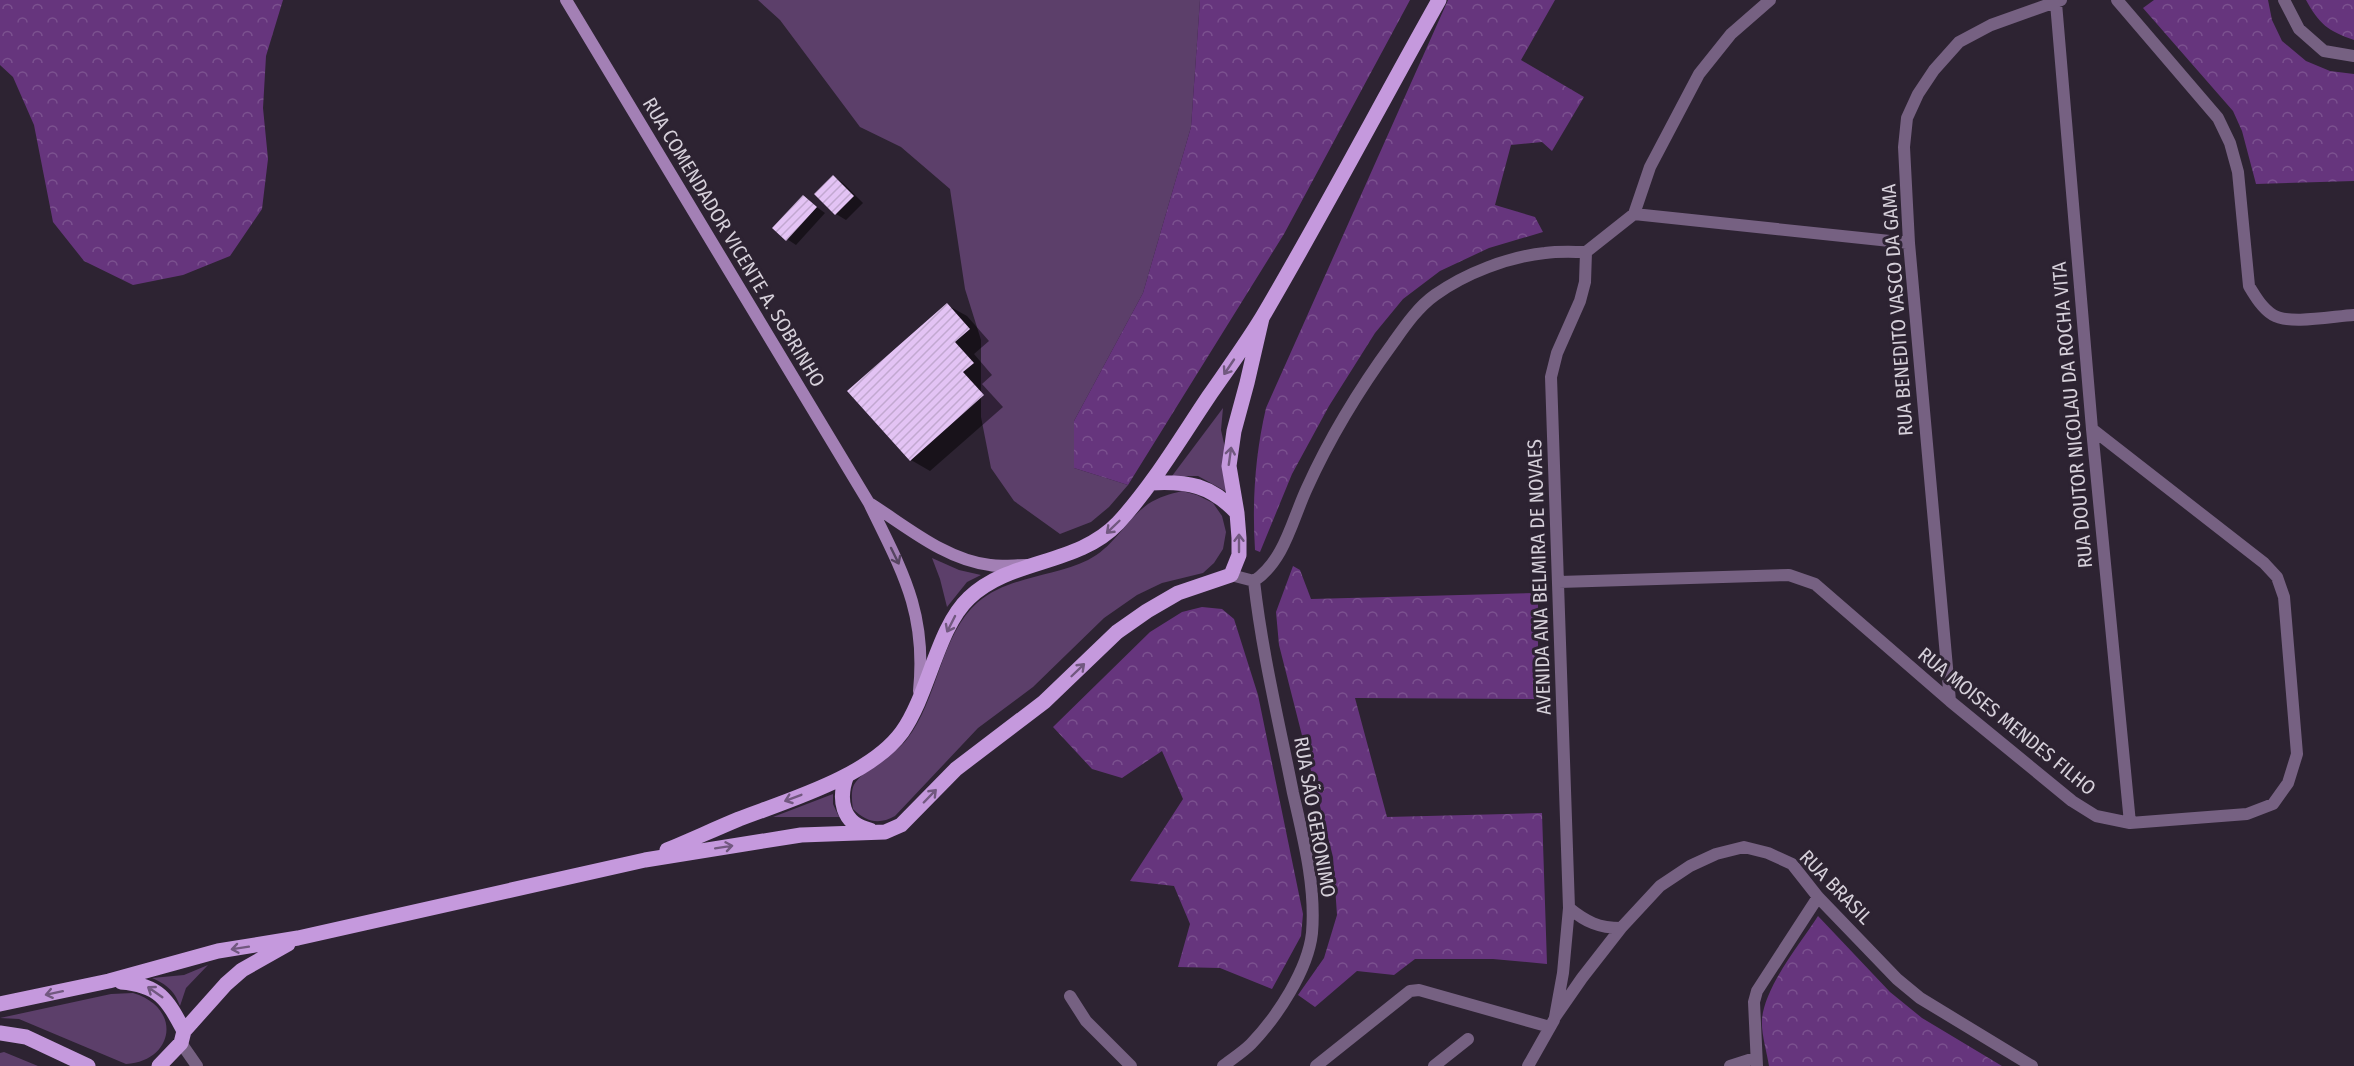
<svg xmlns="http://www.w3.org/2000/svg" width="2354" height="1066" font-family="'Fira Sans Condensed',sans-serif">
	<defs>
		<pattern id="forest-crowns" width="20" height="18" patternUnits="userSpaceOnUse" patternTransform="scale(1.5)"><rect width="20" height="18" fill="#66357d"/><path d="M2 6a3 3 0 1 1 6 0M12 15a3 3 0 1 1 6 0" fill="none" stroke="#7b518f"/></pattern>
		<pattern id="building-hatch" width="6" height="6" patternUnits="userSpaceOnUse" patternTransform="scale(1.5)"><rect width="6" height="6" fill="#e3c3f4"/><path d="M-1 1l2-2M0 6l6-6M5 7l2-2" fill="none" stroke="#c2a8d0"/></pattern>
	</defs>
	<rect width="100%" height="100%" fill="#2d2332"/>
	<path fill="#5c3f6a" d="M758,0H1200L1191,127L1143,293L1074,421V468L1128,485L1109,507L1091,522L1060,534L1014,501L991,468L981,417V340L965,289L950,189L901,147L860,127L780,20Z
		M1223,408L1221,430L1229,466L1227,492L1198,476H1172Z
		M1182,491L1197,495L1213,503L1222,516L1226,532L1223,549L1214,563L1203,573L1162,583L1137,595L1104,618L1033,687L978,728L895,816C879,825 866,822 853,809C852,802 851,794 853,787C858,772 896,755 907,739C938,700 940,635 978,602C1009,576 1053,577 1088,560C1114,547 1126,520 1148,504C1159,497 1170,494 1182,491Z
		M932,558L959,570L981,575L967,582L947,607L940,579Z
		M833,794V804L839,817H773Z
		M208,965L186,988L180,1006C174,990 167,985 152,978L184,975Z
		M133,993C183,1008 174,1061 126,1064L19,1019L0,1018L111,994Z
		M4,1052L38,1066H0V1053Z"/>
	<path fill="url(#forest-crowns)" d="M0,0H283L266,56L263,108L268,159L262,209L230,256L183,275L133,285L84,261L53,222L34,125L13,77L0,65Z
		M1200,0H1410L1284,234L1128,485L1074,468V421L1143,293L1191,127Z
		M1448,0H1555L1521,60L1584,97L1552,151L1542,142L1511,145L1495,205L1535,217L1543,232L1489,248L1440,271L1403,299L1375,333L1329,406L1292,474L1260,552L1255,550C1252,502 1255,455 1266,408Z
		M2154,0H2268L2272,20L2282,41L2306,61L2330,71L2354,74V181L2256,184L2242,131L2233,111L2143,8Z
		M2306,0H2354V40C2328,31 2319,24 2306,0Z
		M1293,566L1300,570L1311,599L1538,593V699L1355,698L1387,817L1542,813L1547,964L1493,959H1415L1394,975L1357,971L1315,1007L1298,995L1324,958L1337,915L1333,857L1279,645L1276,612Z
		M1202,607L1222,609L1234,619L1258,695L1303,914L1301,936L1272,989L1220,968L1178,967L1190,924L1174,886L1130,881L1183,799L1162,751L1122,778L1092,769L1053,727L1150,632L1182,612Z
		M1818,916L1890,992L1922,1018L2002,1066H1769C1767,1052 1761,1034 1762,1019C1765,986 1800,944 1818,916Z"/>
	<path fill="#0007" d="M834,177L843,183L863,203L846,220L836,214Z
		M803,197L825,213L796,245L787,239Z
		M947,305L967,316L989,341L974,354L992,375L982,384L1003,407L930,471L911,460Z"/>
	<path fill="url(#building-hatch)" d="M833,175L854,196L835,215L814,194Z
		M803,195L817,207L786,241L772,228Z
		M947,303L970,329L955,342L974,363L963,372L984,395L910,461L847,391Z"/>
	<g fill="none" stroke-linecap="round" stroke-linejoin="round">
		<path stroke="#766182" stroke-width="12" d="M2117,0L2218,118L2230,143L2238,172L2249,286C2255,296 2262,308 2273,315C2289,325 2334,316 2354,315
			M2284,0L2299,29L2324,51L2354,56
			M2056,3L2092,429L2130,823
			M1634,214L1909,243
			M1586,252L1585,282L1580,301L1557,353L1551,377L1569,908L1563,973L1555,1017L1582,978L1621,928
			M1586,252L1634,214L1650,167L1699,74L1731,34L1770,0
			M1231,575L1254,581C1285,560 1292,520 1307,488C1330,437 1360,388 1393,343C1405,326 1418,307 1435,295C1466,273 1508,257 1545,253C1559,251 1573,252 1586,252
			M1559,582L1789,575L1815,584L1950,701L2072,801L2096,816L2130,823L2247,814L2273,804L2288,783L2297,754L2284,597L2277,577L2264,563L2092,429
			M1950,701L1909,243L1904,147L1907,118L1918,94L1934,70L1959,42L1991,25L2061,0
			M1569,908C1586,922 1599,928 1621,928L1660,886L1690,866L1716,854L1744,847L1768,853L1792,864L1818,897L1897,979L1920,998L2032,1066
			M1070,996L1086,1021L1131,1066
			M181,1043L197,1066
			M1223,1066C1232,1059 1243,1052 1251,1044C1277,1017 1308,970 1312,933C1316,886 1303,837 1293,793C1279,722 1262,653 1254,581
			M1316,1066L1410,991L1419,990L1550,1027
			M1434,1066L1468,1039
			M1528,1066L1554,1020
			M1730,1066L1755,1058
			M1757,1066L1754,1002L1757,991L1818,897"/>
		<path stroke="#a380b5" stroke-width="12" d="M566,0L869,503C902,571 927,612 919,691
			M871,504C907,527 946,560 990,565C1001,567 1015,565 1027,565"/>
		<path stroke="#c599dd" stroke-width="15" d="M1151,483C1188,481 1211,485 1237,513
			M847,775C838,798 841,824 870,830
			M667,850C691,840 715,829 739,819C789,800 870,776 902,732C929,694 937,628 969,598C1011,558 1077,566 1118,523C1153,485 1180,439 1209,396C1227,370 1246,344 1263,316C1324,212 1380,105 1439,0
			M121,982C159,985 167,999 184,1031
			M0,1004L109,981L218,951L298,938L645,860L801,835L885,832L901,825L956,769L1044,702L1117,632L1147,611L1178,593L1231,575L1239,555V538L1237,513L1229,466L1234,431L1247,383L1262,318
			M0,1033L26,1037L88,1066
			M159,1066L181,1043L184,1031L226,984L242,970L288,944"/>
	</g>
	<defs><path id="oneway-shaft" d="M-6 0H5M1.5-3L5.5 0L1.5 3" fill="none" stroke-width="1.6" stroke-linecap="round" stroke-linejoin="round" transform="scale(1.5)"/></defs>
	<g stroke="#71587f">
		<use href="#oneway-shaft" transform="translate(1229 367) rotate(124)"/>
		<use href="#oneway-shaft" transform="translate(1230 456) rotate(-82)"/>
		<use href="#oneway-shaft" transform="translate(1113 527) rotate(136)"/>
		<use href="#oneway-shaft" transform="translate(1239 543) rotate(-90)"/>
		<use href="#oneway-shaft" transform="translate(951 624) rotate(117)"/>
		<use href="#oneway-shaft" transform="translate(1078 670) rotate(-44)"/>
		<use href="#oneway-shaft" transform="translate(930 796) rotate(-46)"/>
		<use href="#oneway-shaft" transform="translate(793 798) rotate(159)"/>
		<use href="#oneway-shaft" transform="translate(724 847) rotate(-9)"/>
		<use href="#oneway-shaft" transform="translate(240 948) rotate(171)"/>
		<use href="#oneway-shaft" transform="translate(155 992) rotate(-145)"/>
		<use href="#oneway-shaft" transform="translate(54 993) rotate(168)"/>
	</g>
	<use stroke="#564460" href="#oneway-shaft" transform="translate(895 556) rotate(64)"/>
	<g text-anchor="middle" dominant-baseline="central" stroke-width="6" stroke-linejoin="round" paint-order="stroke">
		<g font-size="20" fill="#d6d0da" stroke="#2d2332">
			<text transform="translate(734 242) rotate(59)">RUA COMENDADOR VICENTE A. SOBRINHO</text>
			<text transform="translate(1897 310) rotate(-94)">RUA BENEDITO VASCO DA GAMA</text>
			<text transform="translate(2072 415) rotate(-95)">RUA DOUTOR NICOLAU DA ROCHA VITA</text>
			<text transform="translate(1539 577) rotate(-92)">AVENIDA ANA BELMIRA DE NOVAES</text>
			<text transform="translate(2007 721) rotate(39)">RUA MOISES MENDES FILHO</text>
			<text transform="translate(1315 817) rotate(80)">RUA SÃO GERONIMO</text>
			<text transform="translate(1836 887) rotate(46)">RUA BRASIL</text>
		</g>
	</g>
</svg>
